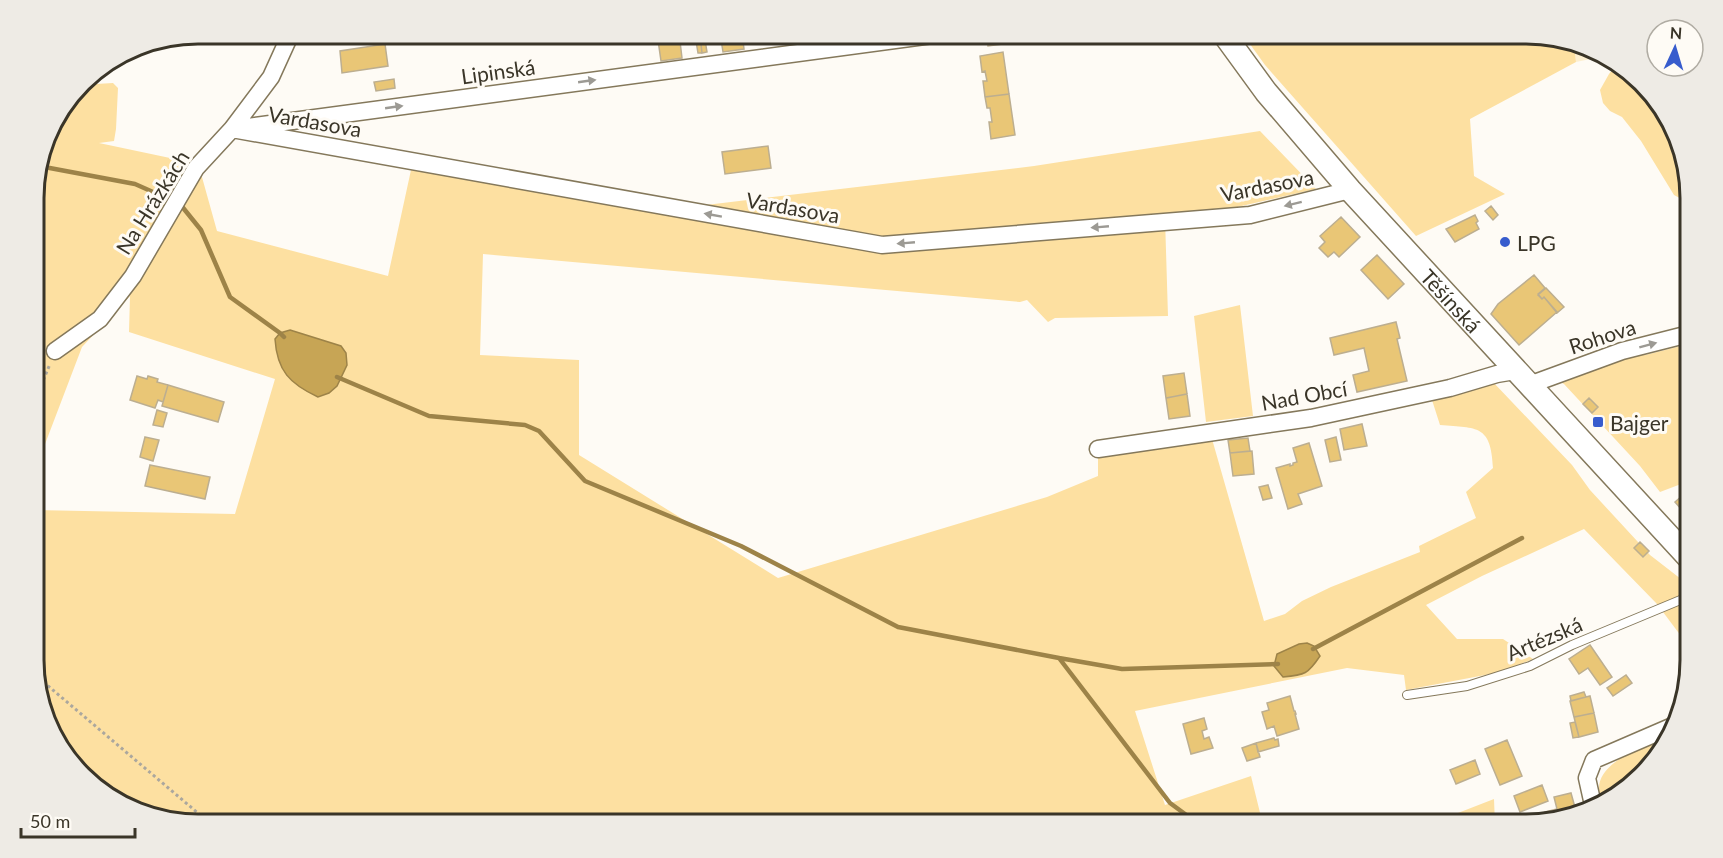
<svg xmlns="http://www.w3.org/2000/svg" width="1723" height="858" font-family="Lato,sans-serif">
	<rect width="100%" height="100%" fill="#fefbf5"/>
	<path fill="#fdefd0" d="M1574,44L1598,50L1605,56L1576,62Z"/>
	<path fill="#fde0a1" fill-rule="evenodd" d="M1242,33H1525L1574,44L1576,62L1470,119L1474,176L1505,194L1416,236L1265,65Z
		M1616,65L1656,98L1689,177V203L1674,195L1641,141L1622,117L1610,111L1603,103L1600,90L1609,74Z
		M113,83L118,88L116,129L114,141L99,143L189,162L200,170L217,231L388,276L411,170L681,208L1034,166L1260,131L1316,189L1194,217L1165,218L1168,316L1055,318L1048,322L1027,300L1020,302L483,254L480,355L579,360V455L778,578L1047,497L1098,476V458L1212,439L1264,621L1285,614L1302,601L1331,587L1420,552L1419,546L1476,518L1466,492L1493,468C1491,425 1478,428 1440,425L1432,400L1493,382L1572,465L1590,490L1650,555L1690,586V648L1657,604L1584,529L1482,576L1426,605L1457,639H1503L1533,659L1501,672L1406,690L1404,675L1347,668L1135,711L1165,805L1251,776L1263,825H1119L1094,818L1075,825H198L144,813L122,794L63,751L34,682V510L235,514L275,379L129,332L130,296L82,347L34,473L33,187L50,125L79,87L87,89L96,84ZM290,330L341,346L346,353L347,365L337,386L329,393L317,397L288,377L285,371Z
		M1240,305L1253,416L1206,422L1194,316Z
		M1689,344V404L1684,408L1689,418V481L1660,492L1640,466L1564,384L1558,381L1643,351L1645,355Z
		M1672,734L1617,797L1602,802C1601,798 1599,793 1599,788C1599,760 1651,743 1672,734Z
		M1494,799L1495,825H1427Z"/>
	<path fill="#c7a555" stroke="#9d8348" stroke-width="1.5" d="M290,330L341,346L346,353L347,365L337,386L329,393L318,397C290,384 277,371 275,339L280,333Z
		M1307,643L1314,646L1320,656C1308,674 1305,675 1283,677L1274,666L1277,654L1299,644Z"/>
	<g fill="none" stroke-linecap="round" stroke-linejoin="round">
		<path stroke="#9d8348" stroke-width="4.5" d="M39,166L135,184L180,204L201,230L230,297L280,333L284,337
			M337,377L429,416L525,425L539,431L585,481L741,546L898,627L1059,658L1170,803L1200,825
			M1313,649L1522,538
			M1059,658L1122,669L1278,664"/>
	</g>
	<path fill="#e9c676" stroke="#bcae90" stroke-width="1.5" d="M657,33H679L682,58L661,61Z
		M720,33H742L744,49L723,52Z
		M704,34L707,52L702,53L700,35Z
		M695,35H700L702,53H698Z
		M1000,35L1002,44L988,46L987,37Z
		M385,44L388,66L342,73L340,51Z
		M1003,52L1009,94L985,97L983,81H987L985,71L982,72L980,56Z
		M394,79L395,88L376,91L374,82Z
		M1009,94L1015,135L991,139L989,122H992L990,108H987L985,97Z
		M768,146L771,168L725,174L722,152Z
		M1491,206L1498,215L1493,220L1485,211Z
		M1475,215L1478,221L1476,223L1479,229L1455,242L1446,229Z
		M1341,217L1360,237L1339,257L1334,252L1328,257L1319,248L1325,242L1320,236Z
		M1377,255L1404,284L1388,299L1361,270Z
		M1534,275L1545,288L1538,294L1542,299L1544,297L1557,312L1519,345L1491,314L1498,304Z
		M1546,288L1564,307L1557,313L1544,297L1542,299L1538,295Z
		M1396,322L1400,338L1397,339L1407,381L1357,392L1353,375L1369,371L1364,348L1334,355L1330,338Z
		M1184,373L1187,394L1166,398L1163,376Z
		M137,376L147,379L148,376L158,379L157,382L168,385L163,402L158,400L155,408L130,400Z
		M168,385L224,402L218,422L162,406Z
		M1187,394L1190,416L1169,419L1166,398Z
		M1589,398L1598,407L1592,413L1583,404Z
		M157,410L167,413L163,427L153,425Z
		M1362,424L1367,446L1344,450L1340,429Z
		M145,437L159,440L153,461L140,457Z
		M1336,437L1341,460L1330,462L1325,440Z
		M1248,438L1250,451L1230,453L1228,440Z
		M1309,443L1322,486L1298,494L1302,504L1288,509L1276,468L1290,464V466L1293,465V463L1297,462L1293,448Z
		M1252,451L1254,474L1233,476L1230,453Z
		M150,465L210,477L205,499L145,486Z
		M1268,485L1272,498L1263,500L1259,487Z
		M1690,489V517L1689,518L1675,502Z
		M1640,542L1649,551L1643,557L1634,548Z
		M1590,645L1612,677L1600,685L1588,668L1579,674L1569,659Z
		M1626,675L1632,683L1613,696L1607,688Z
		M1584,692L1586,697L1571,701L1570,696Z
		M1290,696L1294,711H1295L1296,714H1295L1299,729L1277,736L1274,726L1267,729L1262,712L1269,710L1267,703Z
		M1590,696L1594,713L1574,717L1570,701Z
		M1594,713L1598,732L1579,737L1574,717Z
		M1204,718L1207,729L1202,731L1204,739L1209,737L1213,748L1191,754L1183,724Z
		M1575,722L1579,737L1573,738L1570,723Z
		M1274,738L1275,740L1278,739L1279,746L1258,752L1256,743Z
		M1507,740L1522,776L1500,785L1485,749Z
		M1256,743L1260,757L1247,761L1242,748Z
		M1475,760L1480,774L1456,784L1450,770Z
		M1542,785L1548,801L1520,812L1514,796Z
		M1571,793L1576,811L1547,821L1545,812L1557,809L1554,797Z"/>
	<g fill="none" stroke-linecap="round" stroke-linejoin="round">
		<defs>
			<path id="lane" d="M1407,695L1467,686L1530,666L1572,645L1690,596"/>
			<path id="street" d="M248,127L947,33
				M232,129L882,245L1250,215L1350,190
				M55,351L100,319L133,276L196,168L232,129L271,77L291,33
				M1529,385L1622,351L1689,334
				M1098,449L1311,418L1450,388L1497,374L1515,371
				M1593,805L1587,778L1594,760L1675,725"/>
			<g id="secondary">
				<path id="s1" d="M1223,33L1266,92L1350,190L1690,559"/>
			</g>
		</defs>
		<use href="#lane" stroke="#84785b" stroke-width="10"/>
		<use href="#street" stroke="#84785b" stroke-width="19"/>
		<use href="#secondary" stroke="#84785b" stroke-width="25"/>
		<path stroke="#aba79e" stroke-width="3" stroke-dasharray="3 3" stroke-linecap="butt" d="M34,402L50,364
			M34,674L212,825"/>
		<use href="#lane" stroke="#fff" stroke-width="8"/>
		<use href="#street" stroke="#fff" stroke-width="16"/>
		<use href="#secondary" stroke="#fff" stroke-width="22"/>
	</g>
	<defs><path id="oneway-solid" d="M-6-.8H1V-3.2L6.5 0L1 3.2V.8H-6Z" transform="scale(1.5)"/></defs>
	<g fill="#9c9a94">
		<use href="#oneway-solid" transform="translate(587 81) rotate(-8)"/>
		<use href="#oneway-solid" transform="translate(394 107) rotate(-8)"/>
		<use href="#oneway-solid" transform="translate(1293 204) rotate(166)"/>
		<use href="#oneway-solid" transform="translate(713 215) rotate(-170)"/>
		<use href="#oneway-solid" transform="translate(1100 227) rotate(175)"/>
		<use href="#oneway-solid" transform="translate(906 243) rotate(175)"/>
		<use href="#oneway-solid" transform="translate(1648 345) rotate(-15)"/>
	</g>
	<g fill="#375ccd" stroke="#fefbf5" stroke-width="2">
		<circle cx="1505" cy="242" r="6"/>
		<rect x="1592" y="416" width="12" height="12" rx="3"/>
	</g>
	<g text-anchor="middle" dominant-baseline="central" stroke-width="6" stroke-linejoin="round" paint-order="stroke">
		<g font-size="21" fill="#3a3528" stroke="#fefbf5">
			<text transform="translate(498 71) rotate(-8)">Lipinská</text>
			<text transform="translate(315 121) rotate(10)">Vardasova</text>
			<text transform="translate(1267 185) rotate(-11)">Vardasova</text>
			<text transform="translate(152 202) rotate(-58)">Na Hrázkách</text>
			<text transform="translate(793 207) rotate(10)">Vardasova</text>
			<text stroke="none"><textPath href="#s1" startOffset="352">Těšínská</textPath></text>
			<text transform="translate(1602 336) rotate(-18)">Rohova</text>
			<text transform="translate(1304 395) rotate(-10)">Nad Obcí</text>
			<text transform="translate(1544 638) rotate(-23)">Artézská</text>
		</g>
		<g font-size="21" fill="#3a3528" stroke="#fefbf5" text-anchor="start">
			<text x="1517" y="242">LPG</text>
			<text x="1610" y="422">Bajger</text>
		</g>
	</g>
	<path d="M0 0H1723V858H0ZM198 44H1526A154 154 0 0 1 1680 198V660A154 154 0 0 1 1526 814H198A154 154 0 0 1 44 660V198A154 154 0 0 1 198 44Z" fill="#eeebe5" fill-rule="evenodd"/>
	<path fill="none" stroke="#3a3528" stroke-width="3" d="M198 44H1526A154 154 0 0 1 1680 198V660A154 154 0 0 1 1526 814H198A154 154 0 0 1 44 660V198A154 154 0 0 1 198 44Z"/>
	<g transform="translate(1675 48) rotate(4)"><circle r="28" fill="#fefbf5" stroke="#b0aca3" stroke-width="1.5"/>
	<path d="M0-4.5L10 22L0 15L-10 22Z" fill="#375ccd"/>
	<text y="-9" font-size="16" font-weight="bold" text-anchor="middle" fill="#3a3528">N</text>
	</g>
	<path d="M21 828v9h114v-9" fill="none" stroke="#3a3528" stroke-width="3"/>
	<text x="30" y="828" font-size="18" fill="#3a3528" stroke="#fefbf5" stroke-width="4.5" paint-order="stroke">50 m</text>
</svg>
